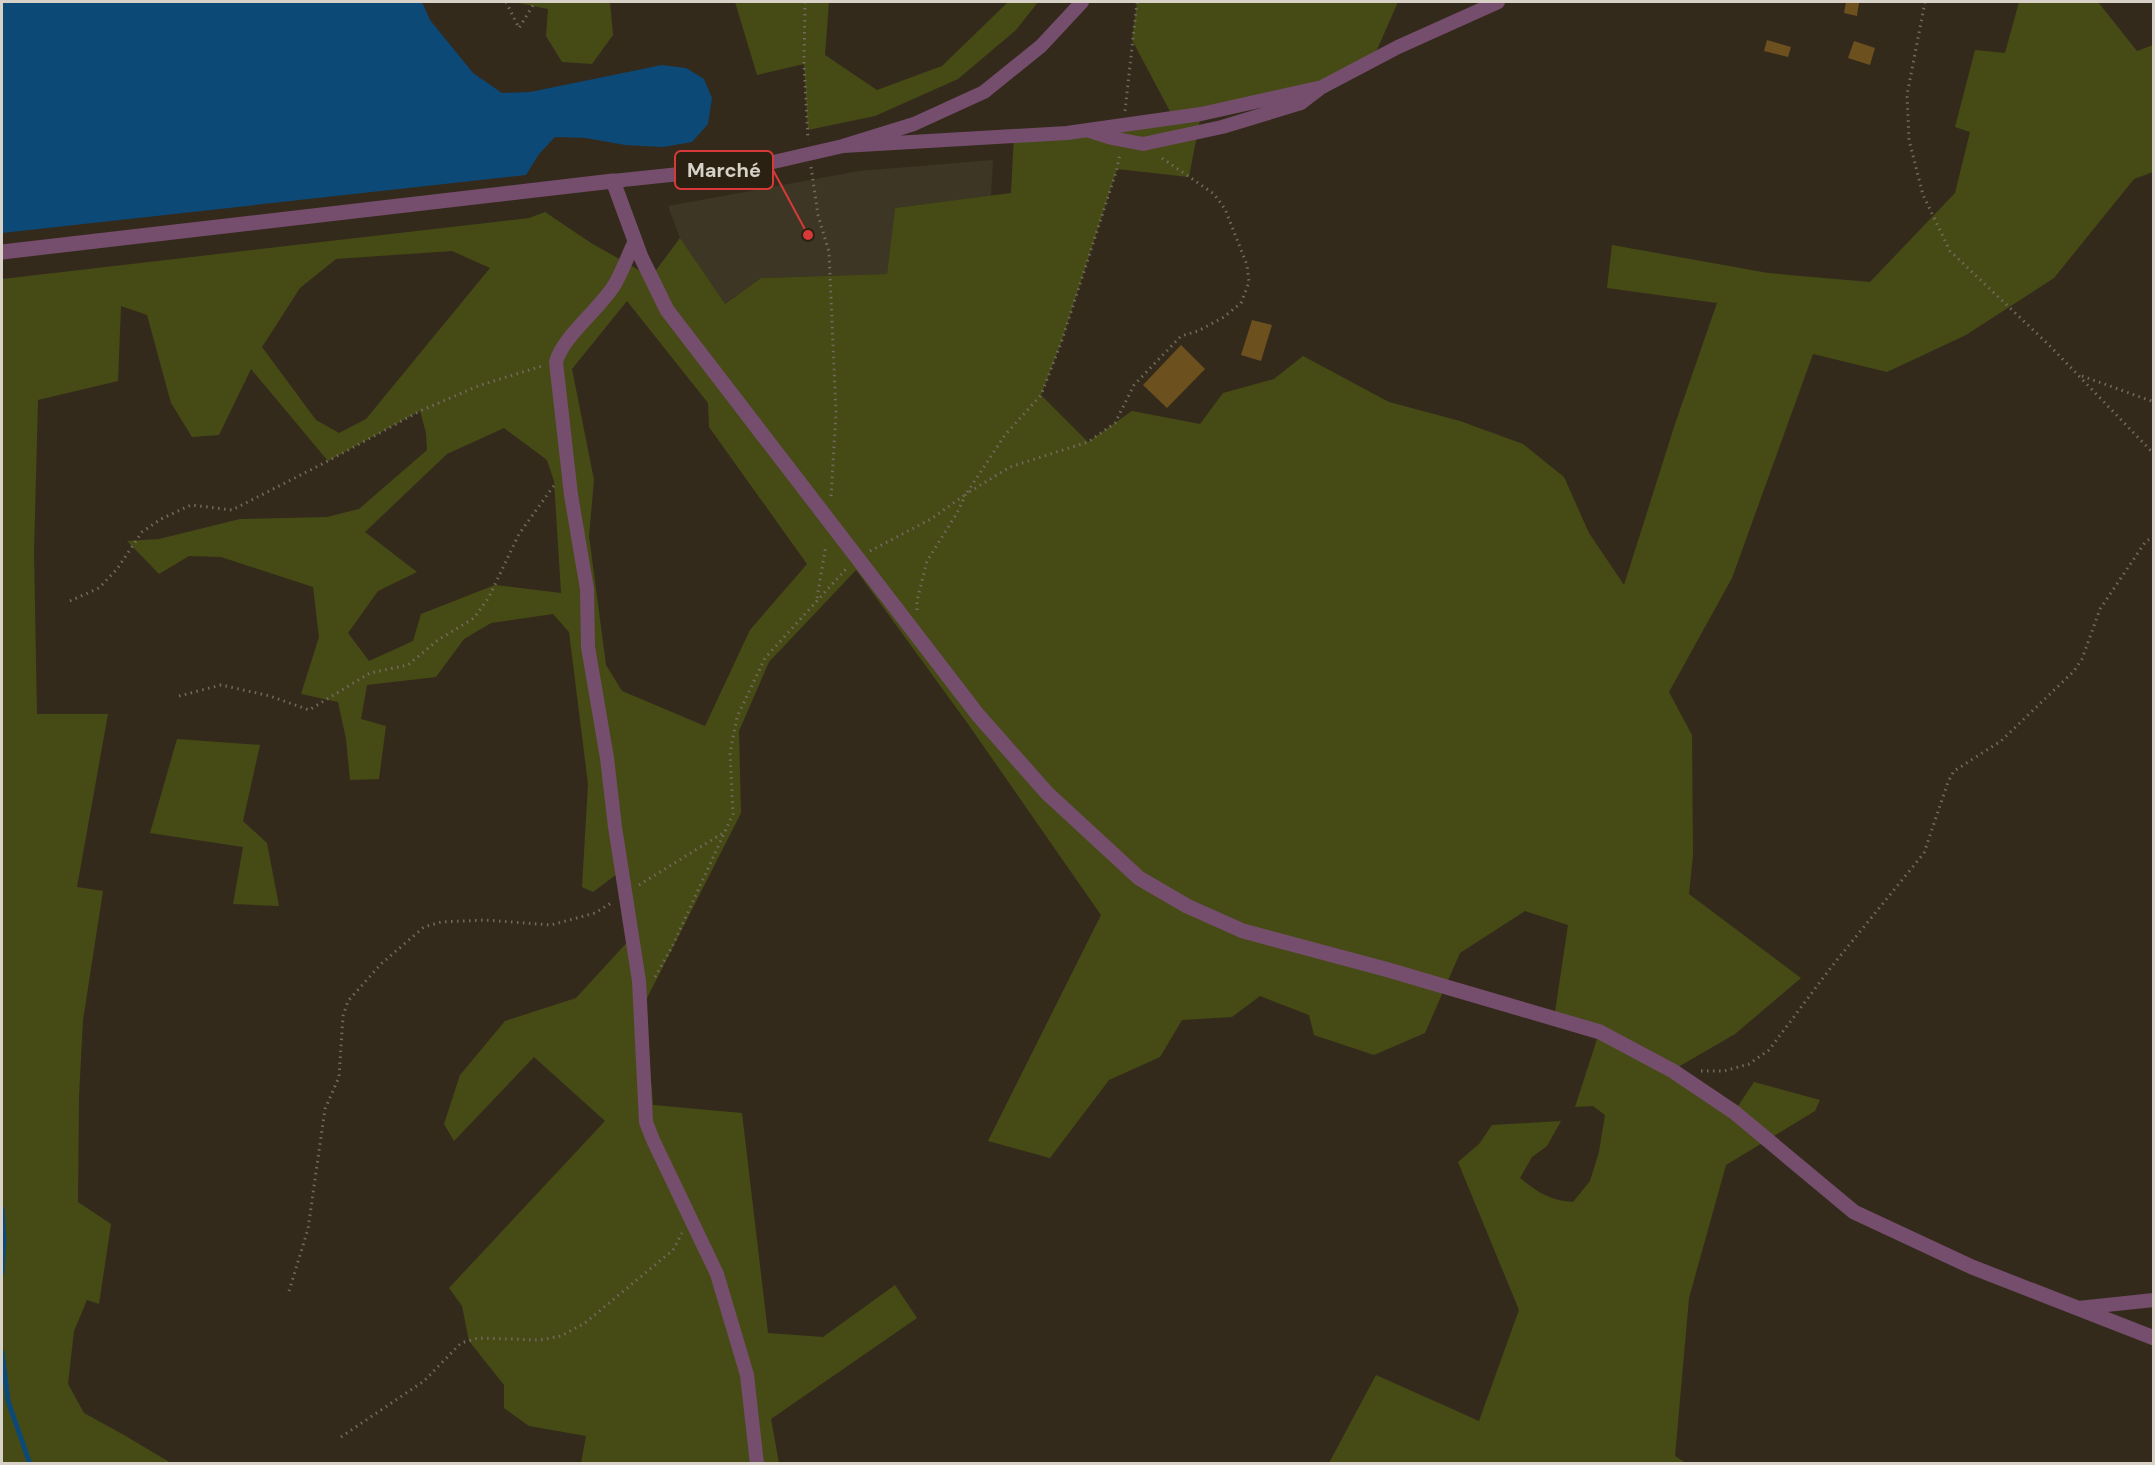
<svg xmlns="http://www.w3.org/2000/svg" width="2155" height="1465" font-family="'DM Sans',sans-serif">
	<rect width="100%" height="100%" fill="#342a1c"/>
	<path fill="#3d3625" d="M993,160L991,196L895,208L887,274L761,278L724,304L680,238L668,206L859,171Z"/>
	<path fill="#464b15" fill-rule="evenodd" d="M514,2H610L613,35L592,64L562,62L546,36L548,9Z
		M735,2H829L825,55L877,90L942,66L1008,2H1038L1016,30L958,79L875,116L808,130L804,64L757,75Z
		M1137,2H1398L1372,61L1322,87L1201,114L1189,177L1117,169L1061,343L1041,395L1088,442L1132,411L1200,424L1223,393L1274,379L1303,356L1389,402L1460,421L1523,444L1564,477L1589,533L1624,585L1675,424L1717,303L1607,288L1612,245L1768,273L1870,282L1955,193L1970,132L1955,127L1975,50L2005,53L2019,2H2098L2137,51L2153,45V172L2134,179L2054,278L1966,335L1887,372L1813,354L1732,578L1669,692L1692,735L1693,855L1689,894L1801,978L1735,1034L1673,1070L1734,1112L1754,1082L1820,1100L1815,1111L1726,1165L1689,1298L1675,1456L1686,1463H1329L1376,1375L1479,1421L1519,1310L1458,1162L1479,1144L1492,1125L1561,1121L1547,1146L1532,1157L1520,1178C1537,1192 1551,1201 1573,1202L1590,1181L1599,1152L1605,1115L1593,1106L1575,1107L1599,1033L1554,1019L1568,925L1525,911L1460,953L1425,1033L1374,1055L1314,1035L1309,1015L1260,996L1232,1017L1182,1020L1160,1057L1109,1080L1050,1158L988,1141L1101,915L968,724L856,570L769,662L739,731L741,813L645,1002L653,1105L742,1113L768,1333L823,1337L895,1285L917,1318L771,1419L779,1463H581L586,1436L529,1426L504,1408V1385L469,1341L462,1306L449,1288L605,1121L534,1057L454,1141L444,1124L460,1075L505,1021L576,998L632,937L621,871L593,892L582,887L588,784L569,632L553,614L491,623L464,639L436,677L367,685L361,719L386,726L379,779L350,780L346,739L338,702L301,694L319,637L313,587L221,557L189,556L159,574L127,541L159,539L240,519L327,517L359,509L427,450L426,433L420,411L328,461L251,369L219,435L192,437L171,403L147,315L121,306L118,381L38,400L34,553L37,714H108L77,887L103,891L83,1020L79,1096L78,1202L111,1224L99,1304L87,1300L74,1331L68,1384L84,1413L124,1435L171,1463H2V279L529,218L545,212L591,243L651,277L680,238L725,304L761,278L887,274L895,208L1011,193L1014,136L1173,117L1132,40ZM452,251L490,268L366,419L339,433L316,420L262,347L300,288L336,259ZM627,301L708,403L709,427L807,564L750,630L705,726L622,691L606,665L589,536L594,480L572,369ZM504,428L547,460L554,481L561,593L495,585L421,614L413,641L369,661L348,633L378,591L417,572L365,532L447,454Z
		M177,739L260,745L243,821L267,843L279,906L233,904L243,847L150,833Z"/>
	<path fill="#0c4976" d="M2,2H422L430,20L473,73L502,93L530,92L662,65L686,68L704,79L712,98L708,124L692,142L663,147L625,145L586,138L555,137L539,154L526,175L2,233Z"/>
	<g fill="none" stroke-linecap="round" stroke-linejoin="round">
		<path stroke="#0c4976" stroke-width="5" d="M2,1209L4,1240L2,1273
			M2,1352L8,1401L30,1464"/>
	</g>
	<path fill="#6c501e" d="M1846,2L1859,3L1857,16L1844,13Z
		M1767,40L1791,47L1788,57L1764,51Z
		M1854,41L1875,48L1870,65L1848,58Z
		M1252,320L1272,325L1261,361L1241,355Z
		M1181,345L1205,369L1167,408L1143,385Z"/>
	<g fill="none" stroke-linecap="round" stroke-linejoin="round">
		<path stroke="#726a5e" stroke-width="3" stroke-dasharray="1.5 4.5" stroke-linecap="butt" d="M506,2L519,28L535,2
			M805,2L804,63L808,140
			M1925,2L1907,95L1909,140L1923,195L1950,251L2050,346L2154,454
			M1125,111L1137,2
			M811,167L818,215L829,252L836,413L831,497
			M2082,376L2154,402
			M870,551L931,519L966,494L1005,435L1041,395L1061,343L1117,169L1120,153
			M817,598L826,545
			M70,601L99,588L117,569L142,532L161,519L191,505L232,510L328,461L420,411L478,386L542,366
			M917,610V601L927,561L957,513L966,494L1010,467L1088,442L1115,423L1134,385L1181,336L1198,331L1224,317L1241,303L1249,282L1247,265L1225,209L1214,194L1159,156
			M179,696L221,685L270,696L309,710L370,673L408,665L438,640L474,618L489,597L519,534L555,484
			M639,885L723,833
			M655,977L672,947L733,814L730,753L737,717L765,658L846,569
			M1701,1071H1724L1749,1064L1769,1050L1832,966L1924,853L1948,782L1954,771L2001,741L2074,671L2082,659L2100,609L2146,541L2154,537
			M289,1291L308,1229L325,1109L339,1077L343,1016L348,1001L381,964L424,927L441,922L485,920L551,925L595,913L611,903
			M341,1437L424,1381L461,1343L478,1338L540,1340L561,1336L585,1323L673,1250L682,1233"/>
		<path stroke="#764e6d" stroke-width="14" d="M1090,131L1112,138L1143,144L1222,127L1301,103L1318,90
			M843,146L1067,133L1201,114L1322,87L1398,47L1498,2
			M613,181L756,166L843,146L914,124L984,92L1041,46L1082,2
			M635,241C628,255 623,270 615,284C600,309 563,336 556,362L571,495L587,589L588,647L607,758L615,827L639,981L646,1122L653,1140L717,1274L747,1375L757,1464
			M2078,1308L2154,1300"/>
		<path stroke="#764e6d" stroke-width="15" d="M2,252L613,181L641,257L667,310L978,715L1047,793L1139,878L1187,906L1243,931L1385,969L1600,1032L1673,1071L1734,1112L1854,1212L1972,1267L2154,1338"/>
	</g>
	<path fill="none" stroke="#d63938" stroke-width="2" d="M808 235L773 170"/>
	<circle fill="#d63938" stroke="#2a2112" stroke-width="2" cx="808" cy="235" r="6"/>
	<rect fill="#2a2112" stroke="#d63938" stroke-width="2" x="675" y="151" width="98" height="38" rx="6"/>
	<g font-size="20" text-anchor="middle" font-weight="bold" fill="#d7d1c8">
		<text x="724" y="177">Marché</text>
	</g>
	<rect width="2155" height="1465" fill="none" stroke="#d7d1c8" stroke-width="6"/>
</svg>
